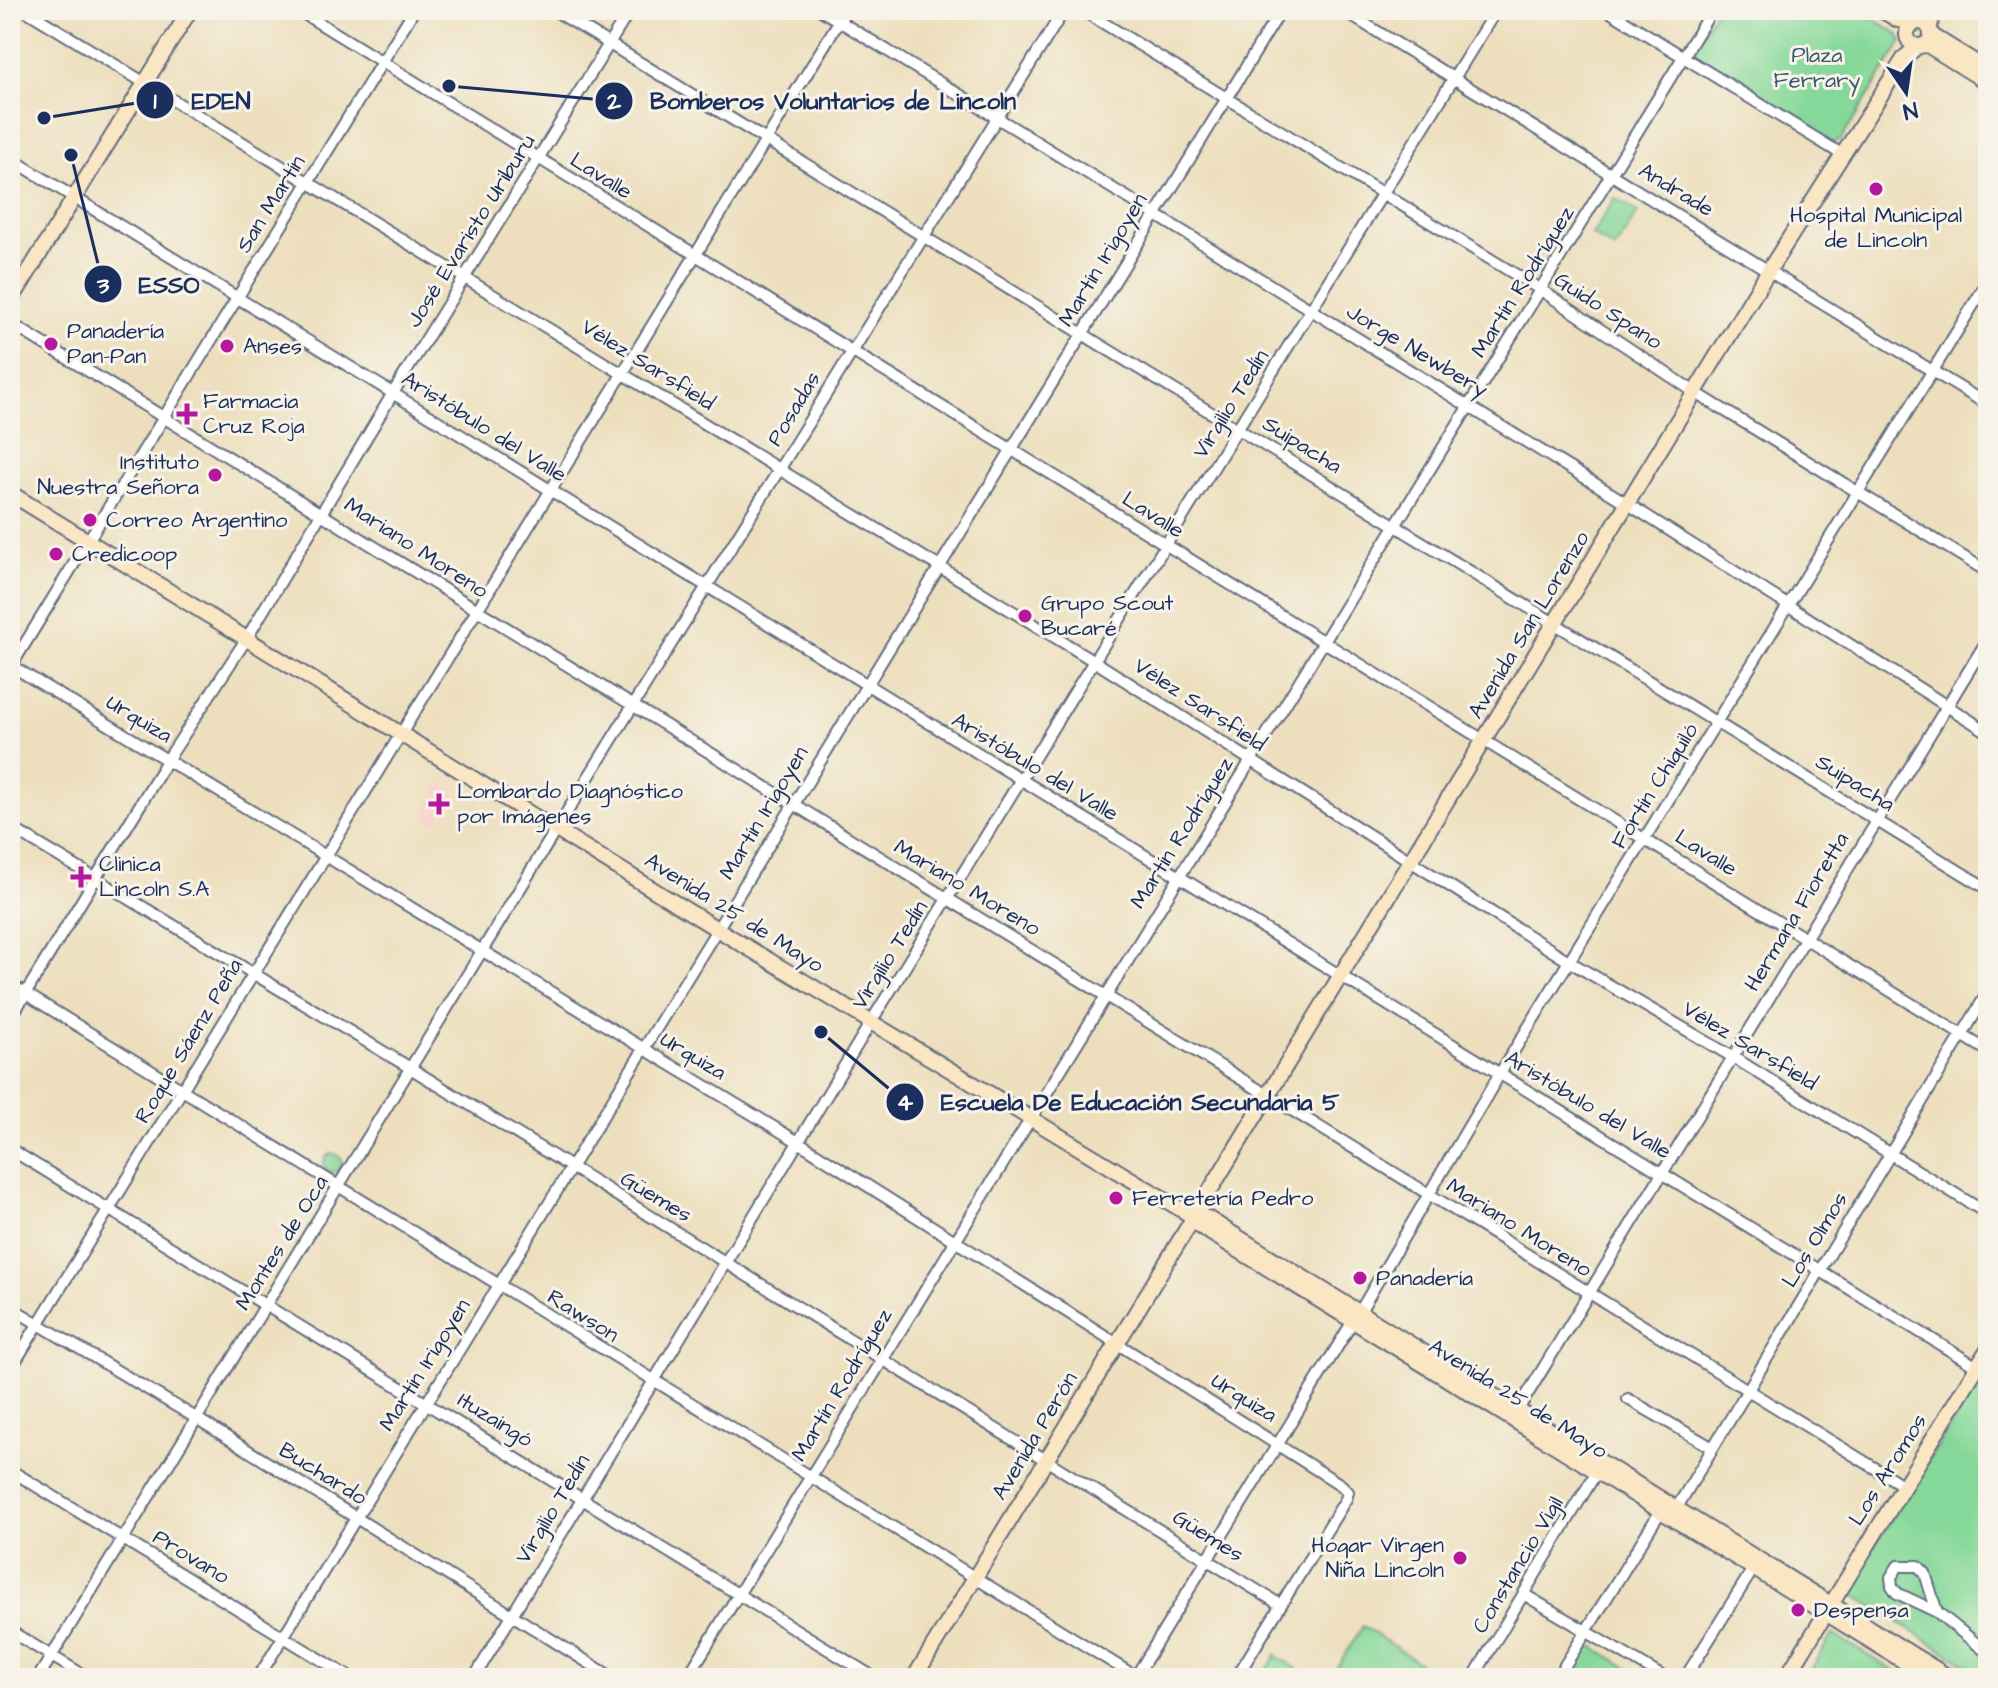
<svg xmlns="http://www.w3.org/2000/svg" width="1998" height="1688" font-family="'Architects Daughter',sans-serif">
	<rect width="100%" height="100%" fill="#f7f3e8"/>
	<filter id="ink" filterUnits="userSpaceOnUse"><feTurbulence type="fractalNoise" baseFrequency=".0125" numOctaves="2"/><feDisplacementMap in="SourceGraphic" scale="16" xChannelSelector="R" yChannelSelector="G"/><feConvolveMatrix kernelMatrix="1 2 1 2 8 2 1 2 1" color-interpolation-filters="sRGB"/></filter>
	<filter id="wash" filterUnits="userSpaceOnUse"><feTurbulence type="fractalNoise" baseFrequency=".006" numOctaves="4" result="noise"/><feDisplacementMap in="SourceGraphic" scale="32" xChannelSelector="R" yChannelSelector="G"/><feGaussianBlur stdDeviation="1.8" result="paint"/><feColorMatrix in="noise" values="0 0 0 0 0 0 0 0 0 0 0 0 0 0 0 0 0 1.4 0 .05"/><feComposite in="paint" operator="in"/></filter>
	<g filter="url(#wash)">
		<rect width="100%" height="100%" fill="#eddfbd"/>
		<path fill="#f7d0c9" d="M442,782L456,791L436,825L422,816Z"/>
		<path fill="#85d899" stroke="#50847c" stroke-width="2" d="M1716,10H1860L1898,34L1902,42L1841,140L1832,143L1694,59L1691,52Z
			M1615,198L1638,212L1615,249L1592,235Z
			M324 1163a9 9 0 1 1 18 0a9 9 0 1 1-18 0Z
			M1988,1367V1678L1846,1590Z
			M1363,1626L1433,1672L1429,1678H1343L1334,1672Z
			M1832,1634L1906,1678H1806Z
			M1586,1642L1644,1678H1566Z
			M1276,1655V1656L1313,1678H1262Z"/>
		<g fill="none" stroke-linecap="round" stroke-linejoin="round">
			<path stroke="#7cb7ee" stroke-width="3" d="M1943,14L1946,10"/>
		</g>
	</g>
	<g filter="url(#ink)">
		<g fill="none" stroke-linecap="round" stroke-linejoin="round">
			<defs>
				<path id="street" d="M25,10L1094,661L1570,962L1731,1056L1988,1214
					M298,10L1988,1051
					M554,10L1988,889
					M821,10L1628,504L1988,732
					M1082,10L1541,290L1696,393L1988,572
					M1342,10L1988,405
					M1607,10L1843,155
					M10,158L1977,1367
					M10,323L1904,1486
					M10,665L800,1143L1341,1485L1348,1492L1346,1499L1236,1678
					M10,668L414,10
					M10,827L412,1069L1279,1604
					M10,984L1138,1678
					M10,1019L168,759L247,638L393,393L630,10
					M10,1149L875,1678
					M10,1307L196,1418L613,1678
					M1359,1313L1499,1075L1988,281
					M10,1370L846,10
					M1628,1399L1713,1448
					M1516,1413L1988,639
					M10,1470L351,1678
					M1676,1509L1988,992
					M1525,1595L1665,1678
					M1937,1612L1925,1573L1918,1566H1898L1891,1577L1892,1586L1897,1593L1937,1612L1988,1653
					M10,1631L88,1678
					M38,1678L557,828L1064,10
					M258,1678L1281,10
					M474,1678L871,1022L1496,10
					M687,1678L1712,10
					M1135,1678L1353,1321
					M1473,1678L1596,1473
					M1557,1678L1660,1512
					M1685,1678L1753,1569"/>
				<path id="secondary" d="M1881,10L1898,20L1914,24
					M1907 34a12 12 0 1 1 24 0a12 12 0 1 1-24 0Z
					M1929,28L1935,10
					M1931,35L1988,70
					M1926,44L1988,83
					M10,302L190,10
					M10,493L717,929L1192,1216L1207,1218L1950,1678
					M1192,1216L1201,1227L1931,1678
					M914,1678L1769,270L1905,57L1918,46
					M1786,1678L1988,1349"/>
			</defs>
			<use href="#street" stroke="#646d7f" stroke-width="14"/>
			<use href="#secondary" stroke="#646d7f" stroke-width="18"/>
			<use href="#street" stroke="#fff" stroke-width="10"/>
			<use href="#secondary" stroke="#fbe6c4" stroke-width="14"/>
		</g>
	</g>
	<g fill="#b5179e" stroke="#f7f3e8" stroke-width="3">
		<circle cx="1876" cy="189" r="8"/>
		<circle cx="51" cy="344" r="8"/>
		<circle cx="227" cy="346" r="8"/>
		<path d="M183 402h8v8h8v8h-8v8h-8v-8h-8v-8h8z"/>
		<circle cx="215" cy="475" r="8"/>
		<circle cx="90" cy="520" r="8"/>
		<circle cx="56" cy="554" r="8"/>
		<circle cx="1025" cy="616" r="8"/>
		<path d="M435 792h8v8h8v8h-8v8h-8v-8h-8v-8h8z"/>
		<path d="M77 865h8v8h8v8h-8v8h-8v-8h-8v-8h8z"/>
		<circle cx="1116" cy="1198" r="8"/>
		<circle cx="1360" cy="1278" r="8"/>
		<circle cx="1460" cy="1558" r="8"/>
		<circle cx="1798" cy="1610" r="8"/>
	</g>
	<g text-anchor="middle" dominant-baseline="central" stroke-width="6" stroke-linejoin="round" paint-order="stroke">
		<g font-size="22" fill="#36596d" stroke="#f7f3e8">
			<text x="1817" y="55">Plaza<tspan x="1817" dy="25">Ferrary</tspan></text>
		</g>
		<g font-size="22" fill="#1b2f5e" stroke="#f7f3e8">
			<text transform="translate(601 176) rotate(32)">Lavalle</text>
			<text transform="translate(1676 190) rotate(31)">Andrade</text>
			<text transform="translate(271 204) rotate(-58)">San Martín</text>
			<text transform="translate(471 231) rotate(-58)">José Evaristo Uriburu</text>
			<text transform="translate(1103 260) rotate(-59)">Martín Irigoyen</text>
			<text transform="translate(1523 282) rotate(-58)">Martín Rodríguez</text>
			<text transform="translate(1608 311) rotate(33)">Guido Spano</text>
			<text transform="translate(1417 351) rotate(31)">Jorge Newbery</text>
			<text transform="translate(648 365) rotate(32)">Vélez Sarsfield</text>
			<text transform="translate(1231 404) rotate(-58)">Virgilio Tedín</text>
			<text transform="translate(794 409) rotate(-59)">Posadas</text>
			<text transform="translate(484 427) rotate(32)">Aristóbulo del Valle</text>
			<text transform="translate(1302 445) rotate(32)">Suipacha</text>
			<text transform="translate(1153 515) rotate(32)">Lavalle</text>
			<text transform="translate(416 548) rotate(33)">Mariano Moreno</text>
			<text transform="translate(1529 625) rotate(-59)">Avenida San Lorenzo</text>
			<text transform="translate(1200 705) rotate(33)">Vélez Sarsfield</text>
			<text transform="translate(139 719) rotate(31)">Urquiza</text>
			<text transform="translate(1035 767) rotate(31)">Aristóbulo del Valle</text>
			<text transform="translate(1855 783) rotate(32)">Suipacha</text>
			<text transform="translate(1655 786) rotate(-58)">Fortín Chiquiló</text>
			<text transform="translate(764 813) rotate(-59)">Martín Irigoyen</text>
			<text transform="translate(1182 833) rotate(-58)">Martín Rodríguez</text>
			<text transform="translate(1706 853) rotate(32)">Lavalle</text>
			<text transform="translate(967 888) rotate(31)">Mariano Moreno</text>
			<text transform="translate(1797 912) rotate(-59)">Hermana Fioretta</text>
			<text transform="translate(734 913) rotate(32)">Avenida 25 de Mayo</text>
			<text transform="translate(890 955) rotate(-58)">Virgilio Tedín</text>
			<text transform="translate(189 1041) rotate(-59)">Roque Sáenz Peña</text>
			<text transform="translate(1750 1046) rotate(31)">Vélez Sarsfield</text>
			<text transform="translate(693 1056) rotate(31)">Urquiza</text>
			<text transform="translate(1588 1105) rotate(31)">Aristóbulo del Valle</text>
			<text transform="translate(656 1197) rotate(31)">Güemes</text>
			<text transform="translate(1519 1228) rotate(32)">Mariano Moreno</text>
			<text transform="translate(1815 1240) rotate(-59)">Los Olmos</text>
			<text transform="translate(282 1243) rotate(-58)">Montes de Oca</text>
			<text transform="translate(583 1316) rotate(32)">Rawson</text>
			<text transform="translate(425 1365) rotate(-58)">Martín Irigoyen</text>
			<text transform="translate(842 1385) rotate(-59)">Martín Rodríguez</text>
			<text transform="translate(1244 1398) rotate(32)">Urquiza</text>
			<text transform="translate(1518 1399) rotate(32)">Avenida 25 de Mayo</text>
			<text transform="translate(495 1420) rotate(32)">Ituzaingó</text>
			<text transform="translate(1035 1436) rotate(-59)">Avenida Perón</text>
			<text transform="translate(1888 1470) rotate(-58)">Los Aromos</text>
			<text transform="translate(323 1474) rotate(32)">Buchardo</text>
			<text transform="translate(553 1509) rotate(-59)">Virgilio Tedín</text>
			<text transform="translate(1208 1536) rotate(32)">Güemes</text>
			<text transform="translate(191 1557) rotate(31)">Provano</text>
			<text transform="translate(1518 1565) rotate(-59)">Constancio Vigil</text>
		</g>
		<g font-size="22" fill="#1b2f5e" stroke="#f7f3e8" text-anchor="start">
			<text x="1876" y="215" text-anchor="middle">Hospital Municipal<tspan x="1876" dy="25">de Lincoln</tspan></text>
			<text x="67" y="331">Panadería<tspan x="67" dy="25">Pan-Pan</tspan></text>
			<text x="243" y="346">Anses</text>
			<text x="203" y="401">Farmacia<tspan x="203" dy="25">Cruz Roja</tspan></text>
			<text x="199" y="462" text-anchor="end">Instituto<tspan x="199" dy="25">Nuestra Señora</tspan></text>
			<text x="106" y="520">Correo Argentino</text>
			<text x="72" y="554">Credicoop</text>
			<text x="1041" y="603">Grupo Scout<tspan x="1041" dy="25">Bucaré</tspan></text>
			<text x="457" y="791">Lombardo Diagnóstico<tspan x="457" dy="25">por Imágenes</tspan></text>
			<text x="99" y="864">Clinica<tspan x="99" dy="25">Lincoln S.A</tspan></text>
			<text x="1132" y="1198">Ferretería Pedro</text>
			<text x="1376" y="1278">Panadería</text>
			<text x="1444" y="1545" text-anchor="end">Hogar Virgen<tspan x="1444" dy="25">Niña Lincoln</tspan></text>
			<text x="1814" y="1610">Despensa</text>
		</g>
	</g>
	<path fill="none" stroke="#1b2f5e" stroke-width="3" d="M44 118L155 100M449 86L614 101M71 155L103 284M821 1032L905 1102"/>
	<g fill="#1b2f5e" stroke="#f7f3e8" stroke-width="3">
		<circle cx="44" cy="118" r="8"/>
		<circle cx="449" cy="86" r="8"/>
		<circle cx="71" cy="155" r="8"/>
		<circle cx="821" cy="1032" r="8"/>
		<circle cx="155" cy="100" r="20"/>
		<circle cx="614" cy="101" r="20"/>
		<circle cx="103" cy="284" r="20"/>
		<circle cx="905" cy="1102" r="20"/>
	</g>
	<g font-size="24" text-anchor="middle" font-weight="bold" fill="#fff">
		<text x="155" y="109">1</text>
		<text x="614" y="109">2</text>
		<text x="103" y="293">3</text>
		<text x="905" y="1110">4</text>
	</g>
	<g font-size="24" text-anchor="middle" font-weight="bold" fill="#1b2f5e" stroke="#f7f3e8" stroke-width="6" stroke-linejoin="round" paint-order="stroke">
		<text x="221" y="109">EDEN</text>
		<text x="833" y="109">Bomberos Voluntarios de Lincoln</text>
		<text x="169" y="293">ESSO</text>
		<text x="1140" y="1110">Escuela De Educación Secundaria 5</text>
	</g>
	<rect width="1998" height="1688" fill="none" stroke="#f7f3e8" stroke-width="40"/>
	<g transform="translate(1906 92) rotate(167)" stroke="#f7f3e8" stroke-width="6" paint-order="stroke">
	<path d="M0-6L14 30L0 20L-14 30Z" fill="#1b2f5e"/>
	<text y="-12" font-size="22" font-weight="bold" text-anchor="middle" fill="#1b2f5e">N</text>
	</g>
</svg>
